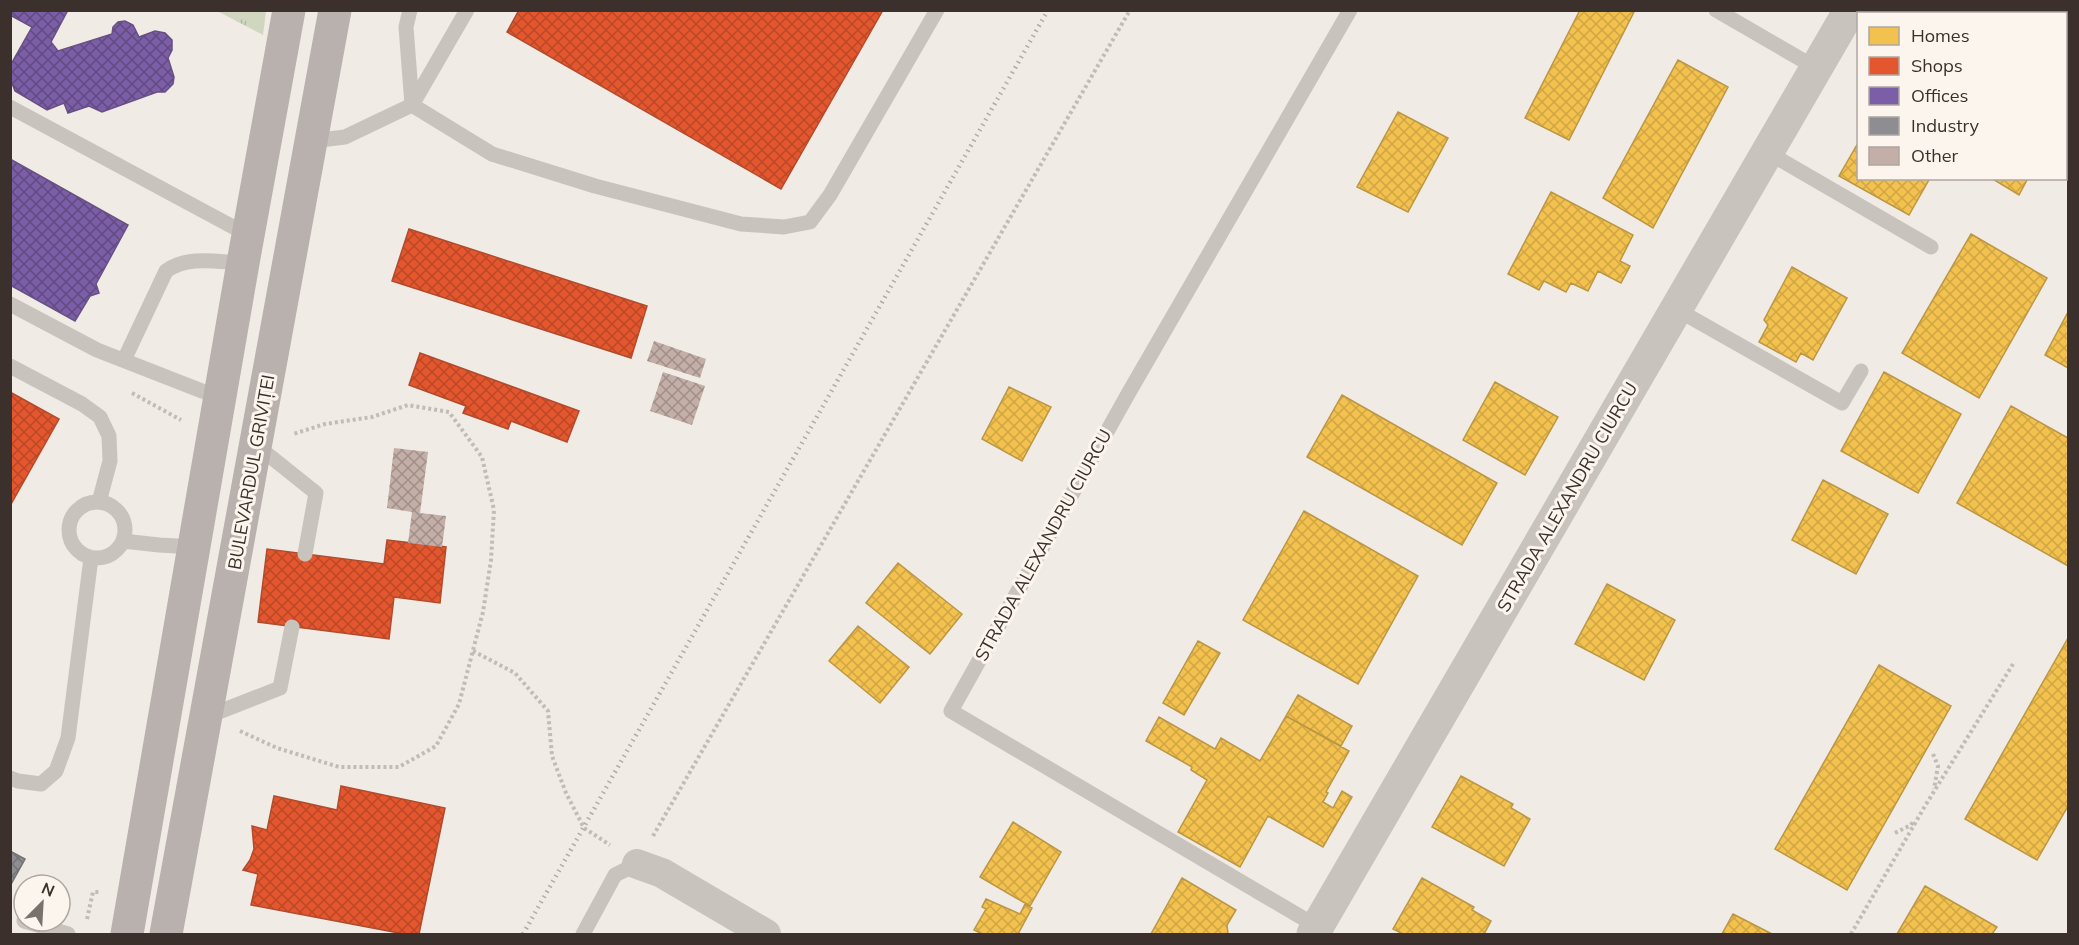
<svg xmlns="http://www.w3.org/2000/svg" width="2079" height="945" font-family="Mulish,sans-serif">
	<defs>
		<pattern id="grass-tufts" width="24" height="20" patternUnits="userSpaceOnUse" patternTransform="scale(1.5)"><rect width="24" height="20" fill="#d1d6bf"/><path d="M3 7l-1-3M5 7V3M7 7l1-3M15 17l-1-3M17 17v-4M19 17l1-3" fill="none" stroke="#b4b8a4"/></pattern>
		<pattern id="homes-cross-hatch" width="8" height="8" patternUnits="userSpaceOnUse" patternTransform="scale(1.5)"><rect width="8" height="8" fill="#f2c14e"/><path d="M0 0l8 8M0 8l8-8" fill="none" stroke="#d0a644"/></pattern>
		<pattern id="shops-cross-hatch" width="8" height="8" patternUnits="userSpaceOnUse" patternTransform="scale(1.5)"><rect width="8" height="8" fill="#e4572e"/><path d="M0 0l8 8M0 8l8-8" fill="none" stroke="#ba4827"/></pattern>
		<pattern id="offices-cross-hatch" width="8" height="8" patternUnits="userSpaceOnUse" patternTransform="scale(1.5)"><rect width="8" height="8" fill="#7b5ea7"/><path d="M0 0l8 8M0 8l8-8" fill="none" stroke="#614a80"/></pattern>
		<pattern id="industry-cross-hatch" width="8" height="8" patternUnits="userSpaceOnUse" patternTransform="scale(1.5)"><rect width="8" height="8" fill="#8d8d92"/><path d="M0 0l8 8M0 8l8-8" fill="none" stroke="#747477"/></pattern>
		<pattern id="building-cross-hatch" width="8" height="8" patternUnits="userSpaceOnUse" patternTransform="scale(1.5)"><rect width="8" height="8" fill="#c3afa7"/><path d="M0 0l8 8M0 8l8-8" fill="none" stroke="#a08f88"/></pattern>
	</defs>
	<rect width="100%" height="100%" fill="#f0ebe5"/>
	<path fill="url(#grass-tufts)" d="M217,11H266L263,35Z"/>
	<path fill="url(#homes-cross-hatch)" stroke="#bb9644" stroke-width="1.5" d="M1580,10H1635L1569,140L1525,118Z
		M1931,10H1948L1953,14H1929Z
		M2066,24L2068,26V109L2066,114Z
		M1678,60L1728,87L1653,228L1603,198Z
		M1398,112L1448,138L1408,212L1357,187Z
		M1858,143V178H1930L1909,215L1839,176Z
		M1991,178H2028L2019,195Z
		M1551,192L1633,235L1620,261L1630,266L1621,283L1598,271L1588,291L1571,283L1566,292L1544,281L1539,290L1508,274Z
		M1971,234L2047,278L1979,398L1902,353Z
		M1792,267L1847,298L1813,360L1801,353L1796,362L1759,342L1768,325L1764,320Z
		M2068,312V368L2045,355Z
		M1884,372L1961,414L1918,493L1841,451Z
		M1495,382L1558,417L1525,475L1463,440Z
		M1009,387L1051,407L1022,461L982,439Z
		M1342,395L1497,483L1462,545L1307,457Z
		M2011,406L2068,438V566L1957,503Z
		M1823,480L1888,514L1856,574L1792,540Z
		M1304,511L1418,576L1358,684L1243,620Z
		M898,563L962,614L930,654L866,603Z
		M1607,584L1675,620L1644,680L1575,644Z
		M858,626L909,667L880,703L829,661Z
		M2068,638V806L2037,860L1965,819Z
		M1198,641L1220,653L1184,715L1163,703Z
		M1879,665L1951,706L1847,890L1775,849Z
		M1298,695L1352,726L1341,746L1286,716Z
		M1286,716L1349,751L1326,792L1328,793L1323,802L1333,808L1342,791L1352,797L1323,847L1268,816L1240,867L1178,832L1207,780L1191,770L1192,767L1146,741L1159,717L1215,749L1221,738L1260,761Z
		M1461,776L1513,804L1511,808L1530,819L1504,866L1432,827Z
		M1013,822L1061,852L1030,906L980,877Z
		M1182,878L1236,910L1227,925L1228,934H1151Z
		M1422,878L1474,907L1472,910L1491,921L1484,934H1403L1393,929Z
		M1925,886L1997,927L1992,934H1897Z
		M986,899L1020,914L1025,904L1032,908L1018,934H982L974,930L986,909L982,907Z
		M1733,914L1772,934H1722Z"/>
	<path fill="url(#shops-cross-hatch)" stroke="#b14b2d" stroke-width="1.5" d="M519,10H883L781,189L507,32Z
		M409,229L647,306L631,358L392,281Z
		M420,353L579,411L567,442L511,421L508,429L463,413L466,406L409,385Z
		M10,392L59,419L10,506Z
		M387,540L446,547L440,603L394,597L389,639L258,622L267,549L384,564Z
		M341,786L445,808L419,934H404L251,905L258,874L243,870L250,860L254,849L252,826L267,830L274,796L337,810Z"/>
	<path fill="url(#offices-cross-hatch)" stroke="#685082" stroke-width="1.5" d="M10,10H68L51,42L58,51L112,34L113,27L118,22L125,21L133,25L139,37L155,31L165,33L172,40V50L168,58L174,77L173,84L165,92H157L102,112L89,106L68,113L64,103L47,110L15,91L10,78V66L32,27L10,15Z
		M10,159L128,225L96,284L99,293L90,296L75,321L10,285Z"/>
	<path fill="url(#industry-cross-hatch)" stroke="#747173" stroke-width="1.5" d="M10,851L25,859L10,886Z"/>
	<path fill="url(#building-cross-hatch)" d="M654,341L706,359L700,378L647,361Z
		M663,372L705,386L692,425L650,411Z
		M394,448L428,452L420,513L446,516L442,547L408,543L412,512L387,508Z"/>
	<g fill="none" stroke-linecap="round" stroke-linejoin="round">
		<path stroke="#c2bbb6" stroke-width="4" stroke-dasharray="3 3" stroke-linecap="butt" d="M132,393L181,420
			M473,651L515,673L548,711L552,756L566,793L584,828L610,845
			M240,731L277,748L339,767H399L436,746L459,704L483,612L491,560L494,510L482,457L449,412L408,405L372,417L325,424L293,434
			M1933,754L1938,766L1934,789
			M1895,833L1911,825L1914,820
			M653,836L1130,10
			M87,919L93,892H100
			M1851,934L1925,806L2013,664"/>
		<path stroke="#c9c3be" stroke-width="15" d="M410,10L406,27L412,105
			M1716,10L1816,68
			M412,105L492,154L595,186L741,224L784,227L810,222L830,195L937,10
			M10,107L248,235
			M312,141L345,137L412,105L467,10
			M1767,152L1931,247
			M10,304L97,350L202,391L220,396
			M1676,309L1842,403L1861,371
			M124,360L166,271C188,255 217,262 243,263
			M10,366L82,404L100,417L109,436L110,461L99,502
			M256,445L316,493L305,554
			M69 530a28 28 0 1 1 56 0a28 28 0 1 1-56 0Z
			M123,541L159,545L194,547
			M206,717L280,688L292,627
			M10,778L18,781L41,784L56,771L68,738L91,558
			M24,921L68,934
			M1318,927L951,711L1128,394L1350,10
			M583,934L615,875L637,864"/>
		<path stroke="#c9c3be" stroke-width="30" d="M637,864L662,873L766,934"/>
		<path stroke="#c9c3be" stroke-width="33" d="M1313,934L1850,10"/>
		<path stroke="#b8b1ad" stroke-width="33" d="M127,934L243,263L289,10
			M166,934L335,10"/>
		<path stroke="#b1aca8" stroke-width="4.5" stroke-dasharray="1.5 4.5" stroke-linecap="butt" d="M523,934L1048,10"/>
	</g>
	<g text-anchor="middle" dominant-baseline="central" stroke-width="6" stroke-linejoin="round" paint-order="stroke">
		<g font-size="18" fill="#3b302b" stroke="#fbf5ee">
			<text transform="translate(251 472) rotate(-80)">BULEVARDUL GRIVIȚEI</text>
			<text transform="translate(1567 497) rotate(-60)">STRADA ALEXANDRU CIURCU</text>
			<text transform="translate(1043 545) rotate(-61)">STRADA ALEXANDRU CIURCU</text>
		</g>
	</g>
	<rect width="2079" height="945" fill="none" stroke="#3b302b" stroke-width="24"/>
	<rect x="1857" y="12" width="210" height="168" fill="#fbf5ee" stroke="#aea6a0" stroke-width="1.5"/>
	<rect x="1869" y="27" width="30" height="18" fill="#f2c14e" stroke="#aea6a0" stroke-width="1.5"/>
	<text x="1911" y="42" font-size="18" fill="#3b302b">Homes</text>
	<rect x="1869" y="57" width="30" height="18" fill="#e4572e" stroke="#aea6a0" stroke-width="1.5"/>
	<text x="1911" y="72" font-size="18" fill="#3b302b">Shops</text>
	<rect x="1869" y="87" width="30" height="18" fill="#7b5ea7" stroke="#aea6a0" stroke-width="1.5"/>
	<text x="1911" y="102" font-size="18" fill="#3b302b">Offices</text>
	<rect x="1869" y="117" width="30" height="18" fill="#8d8d92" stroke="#aea6a0" stroke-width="1.5"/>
	<text x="1911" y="132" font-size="18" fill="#3b302b">Industry</text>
	<rect x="1869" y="147" width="30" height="18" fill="#c3afa7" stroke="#aea6a0" stroke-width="1.5"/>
	<text x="1911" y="162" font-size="18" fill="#3b302b">Other</text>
	<g transform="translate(42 903) rotate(24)"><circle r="28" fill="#fbf5ee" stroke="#aea6a0" stroke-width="1.5"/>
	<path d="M0-4.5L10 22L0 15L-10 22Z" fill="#7a716c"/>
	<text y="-9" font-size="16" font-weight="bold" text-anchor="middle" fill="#3b302b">N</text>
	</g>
</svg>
